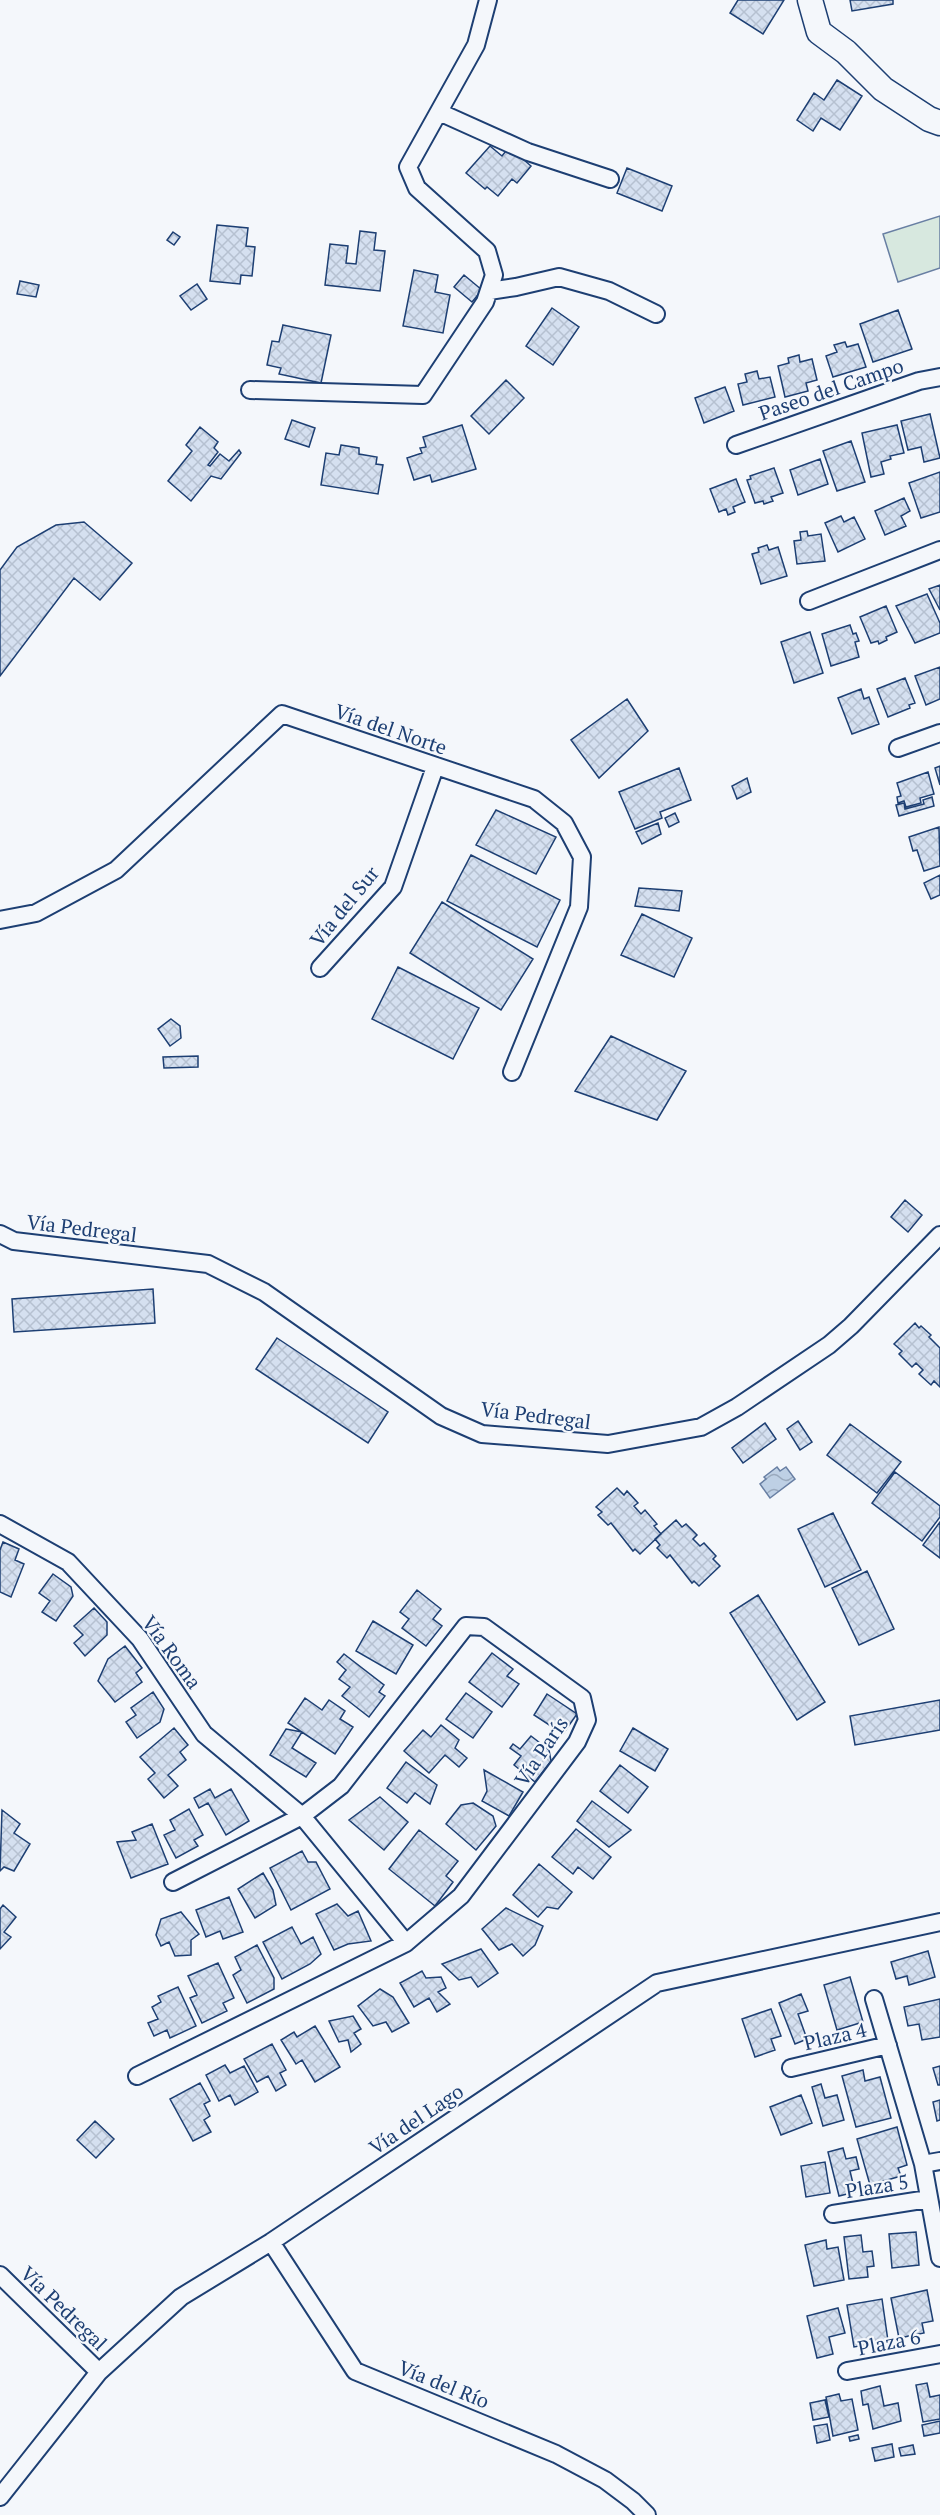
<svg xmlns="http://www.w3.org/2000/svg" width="940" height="2515" font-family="'PT Serif',serif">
	<defs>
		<pattern id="water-waves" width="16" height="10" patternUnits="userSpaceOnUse" patternTransform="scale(1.5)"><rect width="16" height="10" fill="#bed0e5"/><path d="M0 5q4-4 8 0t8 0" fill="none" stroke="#9aaabe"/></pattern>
		<pattern id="building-cross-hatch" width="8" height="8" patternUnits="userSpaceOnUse" patternTransform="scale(1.5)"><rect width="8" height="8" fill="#d5e0f0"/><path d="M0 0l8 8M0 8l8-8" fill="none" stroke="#b6c1d1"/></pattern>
	</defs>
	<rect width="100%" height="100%" fill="#f4f7fb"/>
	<path fill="#d7e8df" stroke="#687fa3" stroke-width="1.5" d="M940,216V268L898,282L883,234Z"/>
	<path fill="url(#water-waves)" stroke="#687fa3" stroke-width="1.5" d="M777,1467L780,1471L786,1467L795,1479L770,1498L760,1484L766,1479L764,1477Z"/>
	<path fill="url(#building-cross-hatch)" stroke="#1d3f73" stroke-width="1.5" d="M738,0H784L763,34L730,13Z
		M850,0H893V4L852,11Z
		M837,80L862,96L840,130L821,118L813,131L797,120L814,93L824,100Z
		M490,146L502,156L509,147L531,166L517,183L512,179L498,196L487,187L485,189L466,173Z
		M627,168L672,186L662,211L617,193Z
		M217,225L248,228L246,246L255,247L252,276L241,275L240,284L210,281Z
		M360,231L376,233L374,250L385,251L380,291L325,285L330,244L348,246L346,263L356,264Z
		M173,232L180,237L174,245L167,240Z
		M414,270L438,275L435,292L450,295L443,333L403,326Z
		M464,275L482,290L472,302L454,287Z
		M20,281L39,285L36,297L17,294Z
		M197,284L207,299L191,310L180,296Z
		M552,308L579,327L553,365L526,346Z
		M898,310L912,349L873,362L860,324Z
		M283,325L331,335L321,383L279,374L281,368L267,365L272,341L279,342Z
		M845,342L847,347L858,344L866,367L833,377L826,356L837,352L834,345Z
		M799,355L800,362L812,359L817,380L806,383L808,391L785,397L778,366L789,363L788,358Z
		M757,371L759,379L770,377L775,397L743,405L738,384L747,382L745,374Z
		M506,380L524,398L489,434L471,416Z
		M725,387L734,411L704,423L695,398Z
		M930,414L940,458L924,462L921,447L908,450L901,421Z
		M292,420L315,428L309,447L285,439Z
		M462,425L476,469L432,482L430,475L414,480L407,458L422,453L420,448L426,447L423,437Z
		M897,425L904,453L890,456L891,459L881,462L884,474L871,477L862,433Z
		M200,427L218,442L214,448L218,452L208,465L210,466L220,454L229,461L239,450L241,453L221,479L211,476L191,501L168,481L192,451L186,445Z
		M851,441L865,482L837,491L823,451Z
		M341,445L359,448V454L377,457L376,464L383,465L378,494L321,485L326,453L339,455Z
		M820,459L828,484L798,495L790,470Z
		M774,468L783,493L771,497L773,501L764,504L763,501L755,503L747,480L751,479L750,476Z
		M940,472V512L921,518L909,483Z
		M736,479L745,502L733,507L735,512L728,515L726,509L719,512L710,489Z
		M904,498L910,511L901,516L906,526L885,535L875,511Z
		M841,516L844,522L854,517L865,539L838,552L825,523Z
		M84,522L132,563L100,600L74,578L0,676V570L17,547L56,525Z
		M807,531L808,536L821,534L825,561L797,564L794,541L801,540L800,532Z
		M767,545L769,550L778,547L787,576L761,584L752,554L759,552L758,548Z
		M940,585V610L929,589Z
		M927,594L940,623V633L915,643L896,606Z
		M886,606L897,632L886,637L887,640L879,644L878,641L871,643L860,617Z
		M850,625L853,634L856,633L859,641L855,642L859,657L831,666L822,634Z
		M810,632L823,673L794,683L781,642Z
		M940,667V699L926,705L915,676Z
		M905,678L915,703L909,705L910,708L888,717L877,689Z
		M861,689L864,699L869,697L879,724L852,734L838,698Z
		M627,699L648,731L599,778L571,740Z
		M940,766V785L935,768Z
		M679,768L691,800L660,812L662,818L635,829L619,792Z
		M928,772L934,794L920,798L921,803L906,807L904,801L898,803L897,797L901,796L897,783Z
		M747,778L751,792L737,799L732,786Z
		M932,797L934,806L899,816L896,805L904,803L905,809L924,804L923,800Z
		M496,810L556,837L536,874L476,845Z
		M675,813L679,822L669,827L665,818Z
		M658,823L661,834L642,844L636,832Z
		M939,827L940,866L924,871L917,850L913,851L909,837Z
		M471,855L560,900L537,947L447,901Z
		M940,875V895L931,899L924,883Z
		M639,888L682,891L679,911L635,906Z
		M442,902L533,959L501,1010L410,953Z
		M642,914L692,938L674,977L621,955Z
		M398,967L479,1008L453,1059L372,1019Z
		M171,1019L180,1026L181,1038L170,1046L158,1029Z
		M611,1036L686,1071L657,1120L575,1091Z
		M198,1056V1067L164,1068L163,1057Z
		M905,1200L922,1215L908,1232L891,1217Z
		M153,1289L155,1323L14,1332L12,1299Z
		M915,1323L919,1328L921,1326L931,1335L929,1337L940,1348V1387L934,1381L931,1385L919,1374L923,1370L916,1363L912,1367L899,1354L902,1351L894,1344Z
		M277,1338L388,1412L368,1443L256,1369Z
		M798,1421L812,1442L800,1450L787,1429Z
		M765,1423L776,1439L743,1463L732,1448Z
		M850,1424L901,1462L877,1493L827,1455Z
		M895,1472L940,1506V1517L922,1541L872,1503Z
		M617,1488L624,1495L627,1491L638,1503L634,1506L641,1514L645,1510L657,1524L654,1526L661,1534L640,1554L635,1549L633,1551L611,1523L608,1525L598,1515L602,1512L596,1507Z
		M833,1513L861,1570L825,1587L798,1529Z
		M676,1520L682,1527L686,1524L697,1535L693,1539L700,1546L704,1543L716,1556L713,1559L720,1566L699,1586L694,1581L692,1583L670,1555L667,1558L657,1548L660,1545L655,1539Z
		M940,1522V1558L923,1545Z
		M3,1542L19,1549L15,1560L24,1564L11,1597L0,1592V1550Z
		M867,1571L894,1629L859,1645L832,1588Z
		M53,1574L71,1587L73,1596L56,1621L42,1612L50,1601L39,1593Z
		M417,1590L441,1609L433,1619L442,1626L426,1646L402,1628L409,1619L400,1612Z
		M758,1595L825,1702L797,1720L730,1613Z
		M94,1608L107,1622V1635L85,1656L74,1643L83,1635L74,1626Z
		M373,1621L413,1645L396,1674L356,1651Z
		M125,1646L142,1668L136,1673L142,1682L115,1702L98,1681L108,1659Z
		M492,1653L513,1669L507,1676L519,1684L502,1707L469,1682Z
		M344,1654L384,1685L379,1692L385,1696L369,1717L342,1696L350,1687L339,1679L346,1670L337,1662Z
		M153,1692L164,1709L160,1722L137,1738L126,1722L136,1715L131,1708Z
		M466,1693L492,1712L473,1738L446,1719Z
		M547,1694L577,1714L563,1734L534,1715Z
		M305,1698L322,1710L329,1700L345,1711L340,1719L353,1727L335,1754L288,1723Z
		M940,1700V1730L855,1745L850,1716Z
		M441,1725L459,1740L455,1748L467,1758L459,1767L445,1755L429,1773L404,1751L423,1730L431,1737Z
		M174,1728L188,1745L180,1752L186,1760L168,1775L178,1786L164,1798L148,1779L155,1773L140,1757Z
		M633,1728L668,1749L655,1771L620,1751Z
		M286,1729L302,1732L292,1748L316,1763L306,1777L270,1755Z
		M531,1736L549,1750L551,1761L535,1782L514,1765L521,1756L510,1748L513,1744L520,1749Z
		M406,1762L437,1785L430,1804L415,1793L407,1803L387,1788Z
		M620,1765L648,1787L628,1813L600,1791Z
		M484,1770L523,1792L509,1816L482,1801L487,1791Z
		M210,1789L215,1798L231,1789L249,1821L226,1835L208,1803L199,1808L194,1798Z
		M380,1797L408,1822L384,1850L349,1820Z
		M592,1801L631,1830L609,1847L577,1821Z
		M473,1803L493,1816L496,1826L476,1850L446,1824L461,1805Z
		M189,1809L203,1835L194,1840L198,1846L176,1858L164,1835L175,1830L170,1820Z
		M2,1810L20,1824L14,1833L30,1844L14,1871L4,1867L0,1871Z
		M152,1824L168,1864L131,1878L117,1842L136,1840L132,1832Z
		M576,1829L611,1857L593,1879L578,1867L573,1874L552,1857Z
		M419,1830L458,1861L446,1876L453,1882L435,1906L389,1869Z
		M302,1851L308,1862H316L330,1889L291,1910L270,1868Z
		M539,1864L572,1892L558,1909L547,1907L538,1917L513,1895Z
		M263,1873L273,1890L276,1905L255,1918L238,1889Z
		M229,1897L243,1932L223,1939L220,1931L206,1937L196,1910Z
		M337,1904L348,1916L358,1911L371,1941L348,1944L334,1950L316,1914Z
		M3,1905L16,1917L4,1932L11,1937L0,1949V1909Z
		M506,1908L543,1926L535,1945L523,1956L512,1944L499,1950L482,1929Z
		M181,1912L199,1934L191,1940V1955L175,1956L169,1942L161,1946L156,1935L161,1919Z
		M292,1927L301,1944L313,1937L321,1954L310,1964L282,1979L263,1942Z
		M257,1945L274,1978V1989L247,2003L233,1975L241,1970L235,1957Z
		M481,1949L498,1973L478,1987L471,1977L459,1980L442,1964Z
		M928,1951L935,1977L909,1985L907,1976L896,1979L891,1962Z
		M218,1963L234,1998L223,2003L227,2011L202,2023L190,1998L197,1995L188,1976Z
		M422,1971L426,1978L441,1977L446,1988L438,1992L450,2004L437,2012L429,1998L414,2007L400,1983Z
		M850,1977L863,2022L837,2030L824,1985Z
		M178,1987L196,2026L170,2038L167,2030L154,2036L148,2023L158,2019L152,2007L161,2002L158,1996Z
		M380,1989L393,1997L409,2023L392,2032L386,2022L373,2026L358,2006Z
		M801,1994L808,2011L798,2014L807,2039L795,2044L779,2003Z
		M940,1999V2037L922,2040L919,2024L908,2026L904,2007Z
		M771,2009L781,2036L771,2039L775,2050L755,2057L742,2019Z
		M353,2016L361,2029L354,2033L361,2044L351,2052L348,2040L339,2042L329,2021Z
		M315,2026L340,2067L315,2082L302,2060L296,2064L281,2040L294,2032L297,2037Z
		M272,2044L286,2070L280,2073L286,2085L276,2091L268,2076L257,2082L244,2059Z
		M225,2065L230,2073L244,2066L258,2092L235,2105L230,2095L219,2101L206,2075Z
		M940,2066V2085H938L933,2068Z
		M863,2070L865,2081L880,2077L891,2118L856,2127L842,2076Z
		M200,2083L210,2101L204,2104L210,2116L204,2120L211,2132L193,2141L170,2099Z
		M821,2084L825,2098L837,2095L844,2120L823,2126L812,2087Z
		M801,2095L812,2123L781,2135L770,2107Z
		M940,2100V2120L937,2121L933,2102Z
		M95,2121L114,2139L96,2158L77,2140Z
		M897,2127L907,2165L898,2168L901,2176L870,2185L857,2139Z
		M843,2148L846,2159L856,2157L859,2169L850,2171L855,2192L839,2196L828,2152Z
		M825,2162L830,2193L806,2197L801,2166Z
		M916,2232L919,2265L892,2268L889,2234Z
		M861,2235L863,2252L872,2251L874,2266L867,2267L868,2277L849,2279L844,2237Z
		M826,2240L827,2249L838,2247L844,2280L814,2286L805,2245Z
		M927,2290L933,2321L922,2323L924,2333L899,2338L891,2298Z
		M882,2299L888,2341L854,2347L847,2305Z
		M838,2308L845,2333L829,2337L833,2354L817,2358L807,2316Z
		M927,2383L930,2397L940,2395V2419L923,2422L916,2385Z
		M880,2386L884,2406L898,2403L901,2421L873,2429L868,2404L863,2405L861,2391Z
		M839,2394L841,2401L852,2399L858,2430L833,2436L826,2397Z
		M825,2400L829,2417L813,2420L810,2403Z
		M940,2421V2433L924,2436L922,2425Z
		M827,2424L830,2440L817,2443L814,2426Z
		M858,2435L859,2439L850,2441L849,2437Z
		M892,2444L894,2457L875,2461L872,2448Z
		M913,2445L915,2454L901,2456L899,2448Z"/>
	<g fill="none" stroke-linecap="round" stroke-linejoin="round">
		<defs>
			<path id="street" d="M439,112L528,152L610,179
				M489,291L516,287L559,277L609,291L656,314
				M250,390L423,395L485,302L494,275L487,251L417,188L408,167L476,45L488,0
				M736,445L919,381L940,377
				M809,601L940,550
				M898,748L940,733
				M0,920L36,913L116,870L282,714L534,799L564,823L582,857L579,907L512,1072
				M320,968L393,887L435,767
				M0,1234L14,1241L208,1264L264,1292L441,1416L482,1434L608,1444L701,1427L737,1407L829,1345L851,1326L940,1235
				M0,1524L68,1562L140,1639L204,1734L302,1816L406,1943
				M874,1999L923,2164L940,2258
				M791,2068L888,2045
				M137,2076L406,1943L461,1896L577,1742L587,1720L582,1698L484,1627L466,1626L341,1786L302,1816L173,1882
				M923,2164L940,2161
				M833,2214L928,2199
				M271,2242L355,2371L556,2454L605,2480L633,2501L647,2515
				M0,2275L99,2372
				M847,2371L940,2354
				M0,2497L99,2372L181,2297L271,2242L657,1983L940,1922"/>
			<path id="secondary" d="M810,0L819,32L846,52L883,89L929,119L940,123"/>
		</defs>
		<use href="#street" stroke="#1d3f73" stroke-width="20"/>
		<use href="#secondary" stroke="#1d3f73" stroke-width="27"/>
		<use href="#street" stroke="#f4f7fb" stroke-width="16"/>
		<use href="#secondary" stroke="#f4f7fb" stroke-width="24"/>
	</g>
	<g text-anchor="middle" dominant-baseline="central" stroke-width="4.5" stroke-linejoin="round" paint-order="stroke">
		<g font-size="20" fill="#1d3f73" stroke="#f4f7fb">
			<text transform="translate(831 389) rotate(-19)">Paseo del Campo</text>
			<text transform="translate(391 729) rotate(19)">Vía del Norte</text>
			<text transform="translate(344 906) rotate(-51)">Vía del Sur</text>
			<text transform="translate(82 1228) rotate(7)">Vía Pedregal</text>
			<text transform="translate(536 1415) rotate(7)">Vía Pedregal</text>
			<text transform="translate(172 1652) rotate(54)">Vía Roma</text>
			<text transform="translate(541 1751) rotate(-56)">Vía París</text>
			<text transform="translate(835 2036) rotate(-13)">Plaza 4</text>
			<text transform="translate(416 2119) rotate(-34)">Vía del Lago</text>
			<text transform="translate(877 2186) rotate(-9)">Plaza 5</text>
			<text transform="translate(64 2308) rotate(44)">Vía Pedregal</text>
			<text transform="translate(889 2342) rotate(-11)">Plaza 6</text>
			<text transform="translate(444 2384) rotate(22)">Vía del Río</text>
		</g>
	</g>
</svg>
